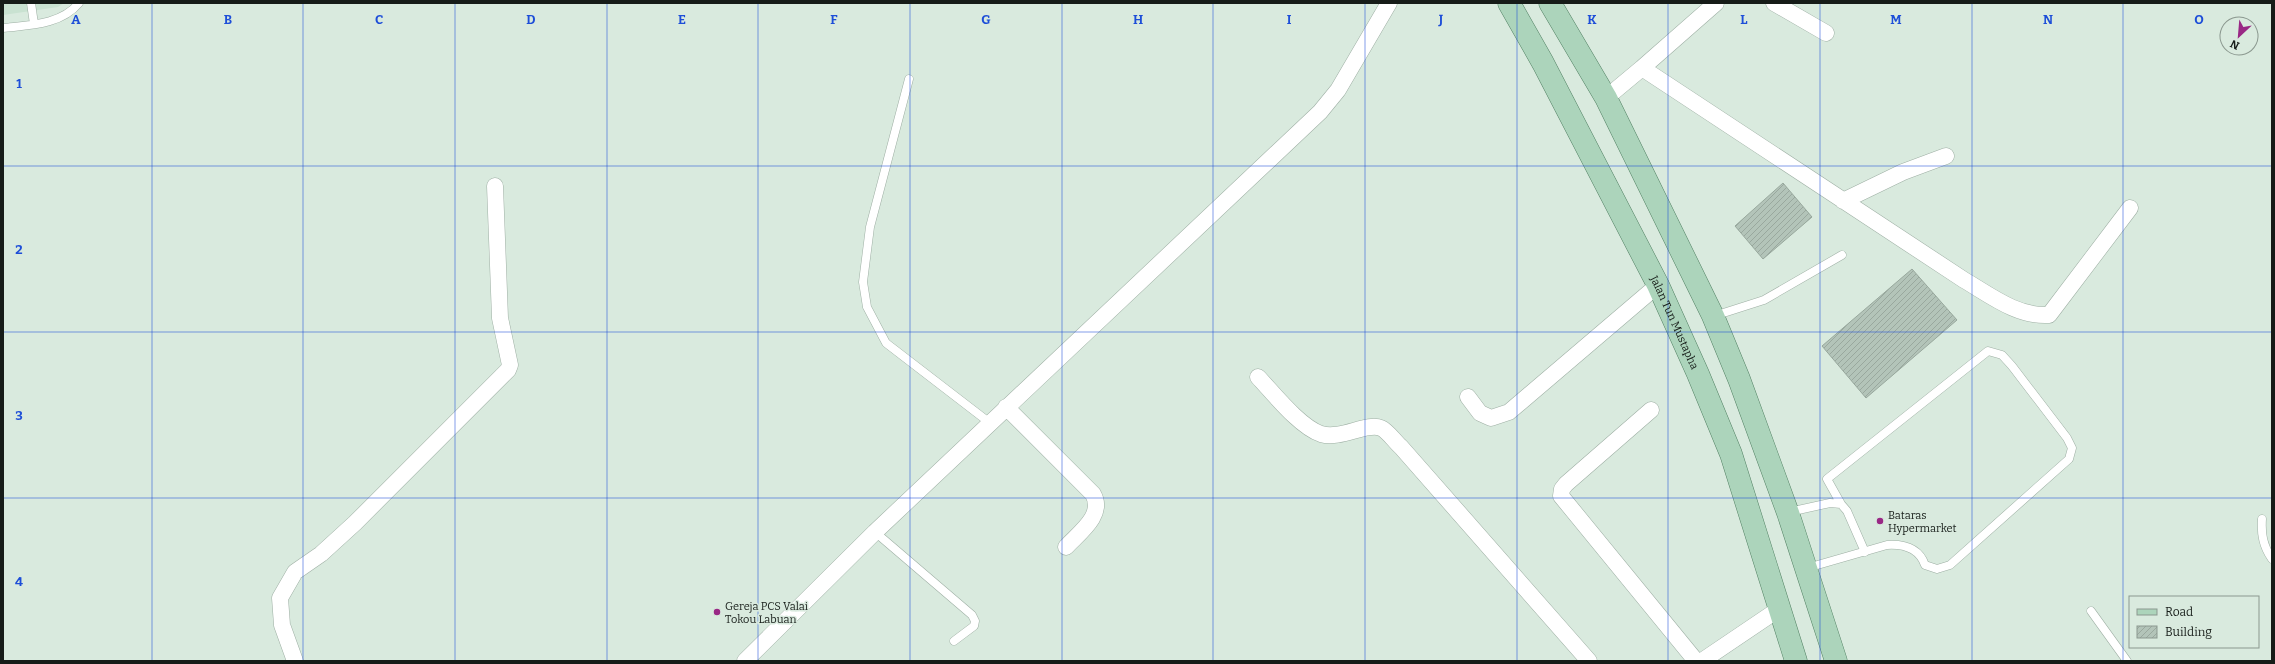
<svg xmlns="http://www.w3.org/2000/svg" width="2275" height="664" font-family="Bitter,serif">
	<defs>
		<pattern id="building-hatch" width="6" height="6" patternUnits="userSpaceOnUse"><rect width="6" height="6" fill="#b3c4b9"/><path d="M-1 1l2-2M0 6l6-6M5 7l2-2" fill="none" stroke="#99a89e"/></pattern>
	</defs>
	<rect width="100%" height="100%" fill="#d9eade"/>
	<path fill="#c9e2d1" d="M3,3H64L58,7L3,15Z"/>
	<path fill="url(#building-hatch)" stroke="#98a89d" d="M1783,183L1812,217L1763,259L1735,226Z
		M1912,269L1957,320L1866,398L1822,346Z"/>
	<g fill="none" stroke-linecap="round" stroke-linejoin="round">
		<defs>
			<path id="service" d="M31,3L34,24
				M3,28C29,25 61,25 79,3
				M909,79L870,227L863,282L867,307L886,343L990,423
				M1714,316L1764,300L1842,255
				M1789,512L1830,503L1841,504L1847,511L1865,552
				M2262,519C2261,534 2263,546 2272,559
				M875,532L972,615L975,621L974,626L954,641
				M1807,568L1887,545C1903,544 1919,548 1925,565L1937,569L1950,565L2069,459L2072,448L2067,438L2012,366L2002,355L1988,351L1827,479L1841,504
				M2091,611L2127,661"/>
			<path id="minor" d="M1774,3L1826,33
				M1642,68L1716,3
				M1606,98L1642,68L1964,280C1990,295 2017,317 2049,315L2130,208
				M1843,201L1903,172L1946,156
				M1258,377C1274,394 1300,427 1321,434C1341,440 1367,422 1381,428C1388,431 1395,442 1401,447L1589,661
				M1468,397L1480,413L1491,418L1509,412L1658,285
				M1006,407L1093,494C1105,515 1079,533 1066,547
				M1651,410L1566,484L1562,489L1561,496L1696,661
				M295,661L282,625L280,598L295,572L321,554L355,523L508,370L510,365L500,318L495,186
				M745,661L875,532L1320,112L1338,90L1389,3
				M1702,661L1779,609"/>
			<g id="primary">
				<path id="s1" d="M1509,3L1543,63L1658,285L1698,374L1731,454L1796,661"/>
				<path d="M1550,3L1606,98L1713,316L1739,379L1788,513L1836,661"/>
			</g>
		</defs>
		<use href="#service" stroke="#9eafa4" stroke-width="9"/>
		<use href="#minor" stroke="#9eafa4" stroke-width="17"/>
		<use href="#primary" stroke="#538164" stroke-width="23"/>
		<use href="#service" stroke="#fff" stroke-width="8"/>
		<use href="#minor" stroke="#fff" stroke-width="16"/>
		<use href="#primary" stroke="#acd4bb" stroke-width="22"/>
	</g>
	<path fill="none" stroke="#1d4ed8" stroke-width="1" stroke-opacity="0.55" d="M152,3V661M303,3V661M455,3V661M607,3V661M758,3V661M910,3V661M1062,3V661M1213,3V661M1365,3V661M1517,3V661M1668,3V661M1820,3V661M1972,3V661M2123,3V661M3,166H2272M3,332H2272M3,498H2272"/>
	<g fill="#992885" stroke="#d9eade" stroke-width="1.5">
		<circle cx="1880" cy="521" r="4"/>
		<circle cx="717" cy="612" r="4"/>
	</g>
	<g text-anchor="middle" dominant-baseline="central" stroke-width="3" stroke-linejoin="round" paint-order="stroke">
		<g font-size="11" fill="#161c18" stroke="#d9eade">
			<text stroke="none"><textPath href="#s1" startOffset="360">Jalan Tun Mustapha</textPath></text>
		</g>
		<g font-size="11" fill="#161c18" stroke="#d9eade" text-anchor="start">
			<text x="1888" y="515">Bataras<tspan x="1888" dy="13">Hypermarket</tspan></text>
			<text x="725" y="606">Gereja PCS Valai<tspan x="725" dy="13">Tokou Labuan</tspan></text>
		</g>
	</g>
	<g font-size="13" text-anchor="middle" font-weight="bold" fill="#1d4ed8" stroke="#d9eade" stroke-width="3" stroke-linejoin="round" paint-order="stroke">
		<text x="76" y="24">A</text>
		<text x="228" y="24">B</text>
		<text x="379" y="24">C</text>
		<text x="531" y="24">D</text>
		<text x="682" y="24">E</text>
		<text x="834" y="24">F</text>
		<text x="986" y="24">G</text>
		<text x="1138" y="24">H</text>
		<text x="1289" y="24">I</text>
		<text x="1441" y="24">J</text>
		<text x="1592" y="24">K</text>
		<text x="1744" y="24">L</text>
		<text x="1896" y="24">M</text>
		<text x="2048" y="24">N</text>
		<text x="2199" y="24">O</text>
		<text x="19" y="88">1</text>
		<text x="19" y="254">2</text>
		<text x="19" y="420">3</text>
		<text x="19" y="586">4</text>
	</g>
	<rect width="2275" height="664" fill="none" stroke="#161c18" stroke-width="8"/>
	<rect x="2129" y="596" width="130" height="52" fill="#d9eade" stroke="#8b988f"/>
	<rect x="2137" y="609" width="20" height="6" fill="#acd4bb" stroke="#8b988f"/>
	<text x="2165" y="616" font-size="12" fill="#161c18">Road</text>
	<rect x="2137" y="626" width="20" height="12" fill="url(#building-hatch)" stroke="#8b988f"/>
	<text x="2165" y="636" font-size="12" fill="#161c18">Building</text>
	<g transform="translate(2239 36) rotate(206)"><circle r="19" fill="#d9eade" stroke="#8b988f"/>
	<path d="M0-3L7 15L0 10L-7 15Z" fill="#992885"/>
	<text y="-6" font-size="11" font-weight="bold" text-anchor="middle" fill="#161c18">N</text>
	</g>
</svg>
